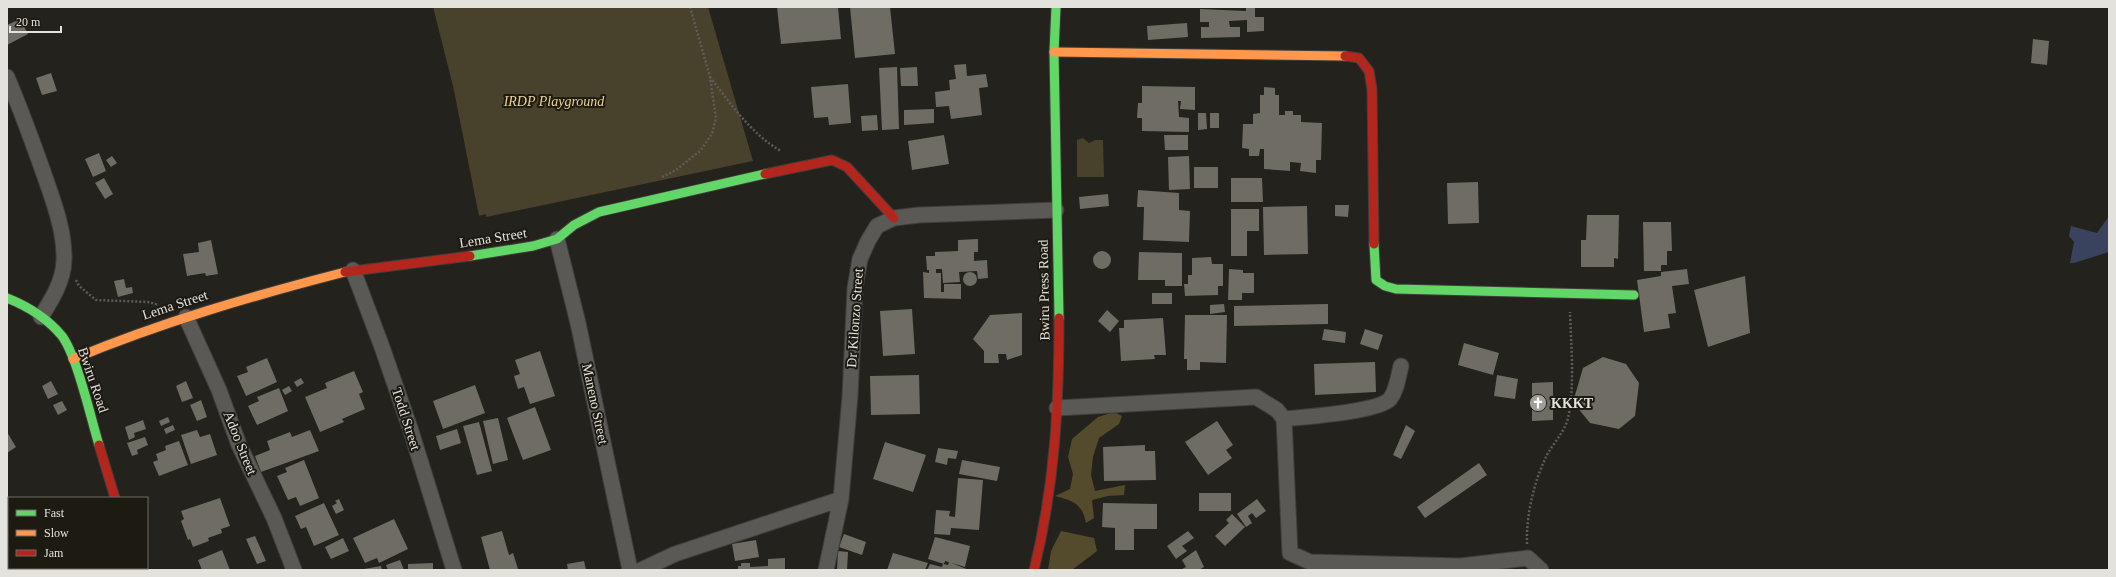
<svg xmlns="http://www.w3.org/2000/svg" width="2116" height="577" font-family="'Times New Roman',serif">
	<rect width="100%" height="100%" fill="#23221d"/>
	<path fill="#48412b" d="M433,7H708L753,161L486,217V214L479,216L453,86Z
		M1083,138L1089,143L1095,140H1103L1104,177H1077V140Z"/>
	<path fill="#544b2d" d="M1114,412L1122,416L1119,424L1099,438L1093,457L1091,475L1095,491L1125,485L1124,495L1108,496L1092,500L1094,518L1086,523C1082,503 1073,501 1055,496L1070,489L1073,474L1068,457L1072,439L1098,417Z
		M1061,531L1094,538L1097,551L1072,570H1048L1051,551Z"/>
	<path fill="#39435e" d="M2109,216V252L2074,263H2070L2074,242L2069,236L2071,226L2097,233Z"/>
	<path fill="#6f6c63" d="M777,7H838L841,39L781,44Z
		M850,7H890L895,54L855,58Z
		M1246,7H1255V17H1264V31L1247,32V20L1229,21L1230,27H1240V37L1201,38V27H1209V22H1200V9L1246,11Z
		M20,19L28,34L7,45V25Z
		M1187,23L1188,37L1148,40L1147,26Z
		M2033,39L2049,41L2047,65L2031,63Z
		M966,64L967,76L986,74L988,87L979,88L982,115L951,119L949,106L936,107L935,92L950,90L949,80L956,79L954,65Z
		M897,67L899,129L882,130L879,68Z
		M917,67L918,86H901L900,68Z
		M51,73L57,91L42,95L36,78Z
		M848,84L851,123L829,125L828,117L814,118L811,87Z
		M1142,86L1195,87V110L1180,109L1181,101H1178L1179,117L1189,118V132L1142,131V118H1137L1138,103H1142Z
		M1264,87L1275,88V95H1279V115H1285V111H1293V115H1301V122L1322,123L1321,160H1316V173L1300,171L1301,163L1290,162V171L1264,169V149H1260L1259,156H1249V149L1242,148L1243,124H1253V114L1260,113V95H1264Z
		M934,109V123L904,125V110Z
		M1198,113H1206L1207,129L1198,130Z
		M1210,113H1219V128H1210Z
		M877,115L878,130L862,131L861,116Z
		M944,135L949,164L912,170L908,141Z
		M1164,135H1188V150H1165Z
		M99,153L106,171L93,177L85,159Z
		M112,156L117,163L111,167L106,160Z
		M1189,156L1190,189L1169,190L1168,157Z
		M1194,167H1218V188H1194Z
		M104,178L113,194L105,199L95,183Z
		M1231,178H1262L1263,202H1231Z
		M1478,182L1479,223L1448,224L1447,183Z
		M1138,190L1179,193V210L1190,211L1189,242L1143,240L1144,207H1137Z
		M1108,194L1109,206L1080,209L1079,197Z
		M1335,205H1349L1348,217L1335,216Z
		M1307,206L1308,254L1264,255L1263,207Z
		M1231,209H1259V231H1247V256H1231Z
		M1587,215H1619L1618,259L1614,258V267H1581V240H1586Z
		M1643,222H1671L1672,251H1667V265H1661V271H1644Z
		M978,239V252H974V261L987,260L988,278L978,279L977,271L959,272L960,282L943,283L942,269H936V273H941V292H944V284H961V299L924,298L923,272L929,273V270H927L926,256H935V252L958,251V240Z
		M211,240L218,274L206,276L205,273L187,276L183,254L199,252L198,243Z
		M1093 260a9 9 0 1 1 18 0a9 9 0 1 1-18 0Z
		M1139,252L1182,253V286H1165V280H1138Z
		M1211,257L1212,264H1223V286H1218V295L1185,296L1184,284H1188V275H1192V258Z
		M1229,269L1243,270V273H1254V293H1242V300H1228Z
		M1687,269L1689,284L1672,286L1676,313L1668,314L1670,328L1644,332L1637,280L1661,276V272Z
		M963 279a7 7 0 1 1 14 0a7 7 0 1 1-14 0Z
		M1745,276L1750,333L1708,347L1694,290Z
		M124,279L126,288L132,287L133,293L118,297L114,281Z
		M1152,293H1172V304H1152Z
		M1224,304L1225,312L1210,314V305Z
		M1328,304V324L1234,326V306Z
		M912,309L915,354L883,356L880,311Z
		M1107,310L1119,321L1110,332L1098,321Z
		M1022,313V355L1007,360L1006,354H998L999,363H984V351L973,339L990,315Z
		M1185,315H1227L1226,363L1200,362V370H1187V359H1184Z
		M1163,318L1166,355H1154L1155,359L1121,361L1119,328H1124V320Z
		M1324,329L1346,332L1345,343L1322,340Z
		M1365,329L1383,335L1378,350L1360,344Z
		M1464,343L1499,353L1493,375L1458,365Z
		M540,351L555,396L530,404L524,387L518,389L514,376L520,374L515,360Z
		M1603,357L1626,364L1639,383L1635,416L1619,429L1590,423L1573,402L1583,368Z
		M267,358L277,382L246,396L237,376L248,372L246,367Z
		M1375,362L1376,392L1315,395L1314,364Z
		M354,371L363,392L359,394L365,409L342,419L344,422L320,432L305,397L327,388L325,383Z
		M919,375L920,414L871,415L870,376Z
		M1497,375L1518,379L1515,399L1494,396Z
		M301,378L304,383L297,387L294,382Z
		M51,381L58,394L48,399L42,386Z
		M186,381L193,398L182,402L176,386Z
		M1553,382V420L1532,421V383Z
		M475,385L485,413L443,429L433,401Z
		M289,386L292,391L285,395L282,390Z
		M279,388L288,411L257,425L248,406L259,401L257,397Z
		M201,400L207,417L197,421L190,405Z
		M62,401L67,410L58,415L53,405Z
		M535,407L551,450L523,460L507,418Z
		M168,417L170,422L161,426L159,421Z
		M498,418L508,460L493,464L483,421Z
		M143,420L146,429L134,433L135,437L129,440L125,427Z
		M1217,421L1233,445L1226,450L1232,458L1208,475L1185,442Z
		M479,422L492,471L477,475L463,426Z
		M173,425L175,430L166,434L164,429Z
		M1406,425L1415,431L1401,459L1393,455Z
		M457,429L461,443L440,450L436,436Z
		M197,430L200,437L210,434L217,455L191,464L181,435Z
		M310,430L319,451L261,472L255,456L270,450L267,441L290,432L292,437Z
		M7,432L16,447L7,453Z
		M145,437L148,445L137,450L138,454L132,456L127,443Z
		M179,441L188,465L159,476L153,462L158,460L156,454L166,450L165,446Z
		M885,442L926,455L913,492L873,479Z
		M1145,445V451H1155L1156,480L1104,481L1103,447Z
		M938,448L958,451L956,459L948,458L947,465L935,462Z
		M304,460L319,498L300,506L296,497L288,500L277,476L287,472L285,468Z
		M962,460L1000,467L997,481L959,474Z
		M1479,463L1487,475L1425,518L1417,507Z
		M958,478L983,480L979,530L951,528L950,535L934,534L936,510L950,511L949,516L955,517Z
		M1199,493H1231V511H1199Z
		M220,498L230,526L221,529L222,533L208,538L209,541L193,547L190,539L188,540L181,521L184,519L181,511Z
		M339,499L344,510L336,514L332,506L337,503L335,501Z
		M1257,499L1266,511L1256,518L1252,513L1248,516L1252,523L1246,527L1237,514Z
		M324,503L339,535L314,546L306,527L301,529L295,516Z
		M1103,503L1157,504V529H1134V550H1115V528L1102,527Z
		M1232,514L1245,527L1225,546L1215,536L1229,523L1226,520Z
		M394,519L408,549L379,563L377,558L365,563L353,538Z
		M502,531L509,555L513,553L518,569L490,570L481,537Z
		M1188,531L1194,538L1182,546L1187,551L1176,559L1167,546Z
		M844,534L866,542L862,555L839,547Z
		M255,536L266,561L257,564L246,539Z
		M935,537L970,546L965,567L945,561L944,564L928,559Z
		M343,538L349,551L331,559L325,547Z
		M756,540L759,557L735,561L732,544Z
		M222,550L230,570H202L198,560Z
		M1196,550L1204,567L1199,570H1180L1186,567L1182,560Z
		M838,551L848,552L847,570H837Z
		M893,553L928,563L925,570H887Z
		M785,558V570H738V566H741V563H750V567L768,566V559Z
		M400,560L404,570H388L386,565Z
		M584,561L586,570H568L567,564Z
		M949,562L969,570H927L930,564L942,567L943,564L948,565Z
		M433,563V570H408V564Z
		M381,566L382,570H364V569Z"/>
	<g fill="none" stroke-linecap="round" stroke-linejoin="round">
		<defs>
			<path id="street" d="M7,77C21,110 33,143 45,177C54,203 65,232 64,261C63,282 52,299 41,317
				M557,239L578,323L630,570
				M353,270L382,347L411,431L454,570
				M186,317L219,390L239,445L274,518L294,570
				M1057,408L1256,397L1277,410L1284,419L1290,553L1310,562L1460,566L1528,558L1541,570
				M1284,419C1304,417 1378,412 1390,399C1397,390 1398,377 1401,366
				M641,570L675,554L841,499
				M826,570L841,499L850,396L855,288L860,259L868,241L877,226L894,218L919,215L1056,210"/>
			<path id="fast" d="M1056,7L1054,52L1059,318
				M1374,244L1376,280L1385,286L1396,289L1634,295
				M470,256L533,246L557,239L574,225L599,212L765,174
				M7,298C27,306 48,319 62,336C77,356 91,419 99,445"/>
			<path id="slow" d="M1054,52L1345,56
				M73,359C162,322 252,296 345,272
				M135,568L136,570"/>
			<path id="jam" d="M1345,56L1359,58L1369,71L1372,89L1374,244
				M765,174L832,160L847,167L894,218
				M345,272L470,256
				M99,445L115,498
				M1034,570C1055,485 1059,405 1059,318"/>
		</defs>
		<use href="#street" stroke="#3f3e3a" stroke-width="17"/>
		<use href="#fast" stroke="#3f3e3a" stroke-width="11"/>
		<use href="#slow" stroke="#3f3e3a" stroke-width="11"/>
		<use href="#jam" stroke="#3f3e3a" stroke-width="11"/>
		<path stroke="#5d5c58" stroke-width="2.5" stroke-dasharray="2 2" stroke-linecap="butt" d="M710,77C730,103 752,135 781,151
			M662,177L676,170L700,151L712,134L716,118L710,77L690,7
			M76,280L79,286L96,300L148,302L159,305
			M1527,544C1526,515 1534,481 1547,455C1554,442 1564,433 1568,418C1575,388 1571,343 1570,312"/>
		<use href="#street" stroke="#5a5956" stroke-width="15"/>
		<use href="#fast" stroke="#63d668" stroke-width="9"/>
		<use href="#slow" stroke="#ff974d" stroke-width="9"/>
		<use href="#jam" stroke="#b3261e" stroke-width="9"/>
	</g>
	<defs>
		<symbol id="church-disc" viewBox="-11 -11 22 22"><circle r="9.5" fill="#a09f99" stroke="#1c1a11"/><path d="M-1.2-6h2.4v3.5h3.3v2.4h-3.3V6h-2.4V-.1h-3.3v-2.4h3.3Z" fill="#fff"/></symbol>
	</defs>
	<g fill-rule="evenodd">
		<use href="#church-disc" x="1528" y="393" width="20" height="20"/>
	</g>
	<g text-anchor="middle" dominant-baseline="central" stroke-width="4" stroke-linejoin="round" paint-order="stroke">
		<g font-size="14" font-style="italic" fill="#e9d597" stroke="#1c1a11">
			<text x="554" y="101">IRDP Playground</text>
		</g>
		<g font-size="14" fill="#e4e2dc" stroke="#1c1a11">
			<text transform="translate(493 238) rotate(-9)">Lema Street</text>
			<text transform="translate(1044 290) rotate(-91)">Bwiru Press Road</text>
			<text transform="translate(175 305) rotate(-18)">Lema Street</text>
			<text transform="translate(855 318) rotate(-86)">Dr Kilonzo Street</text>
			<text transform="translate(93 380) rotate(71)">Bwiru Road</text>
			<text transform="translate(595 404) rotate(78)">Maneno Street</text>
			<text transform="translate(406 419) rotate(72)">Todd Street</text>
			<text transform="translate(240 443) rotate(68)">Adoo Street</text>
		</g>
		<g font-size="14" font-weight="bold" fill="#e4e2dc" stroke="#1c1a11" text-anchor="start">
			<text x="1551" y="403">KKKT</text>
		</g>
	</g>
	<rect width="2116" height="577" fill="none" stroke="#e4e2dc" stroke-width="16"/>
	<rect x="8" y="497" width="140" height="72" fill="#1c1a11" stroke="#6c6a62"/>
	<rect x="16" y="510" width="20" height="6" fill="#63d668" stroke="#6c6a62"/>
	<text x="44" y="517" font-size="12" fill="#e4e2dc">Fast</text>
	<rect x="16" y="530" width="20" height="6" fill="#ff974d" stroke="#6c6a62"/>
	<text x="44" y="537" font-size="12" fill="#e4e2dc">Slow</text>
	<rect x="16" y="550" width="20" height="6" fill="#b3261e" stroke="#6c6a62"/>
	<text x="44" y="557" font-size="12" fill="#e4e2dc">Jam</text>
	<path d="M10 26v6h51v-6" fill="none" stroke="#e4e2dc" stroke-width="2"/>
	<text x="16" y="26" font-size="12" fill="#e4e2dc" stroke="#1c1a11" stroke-width="3" paint-order="stroke">20 m</text>
</svg>
